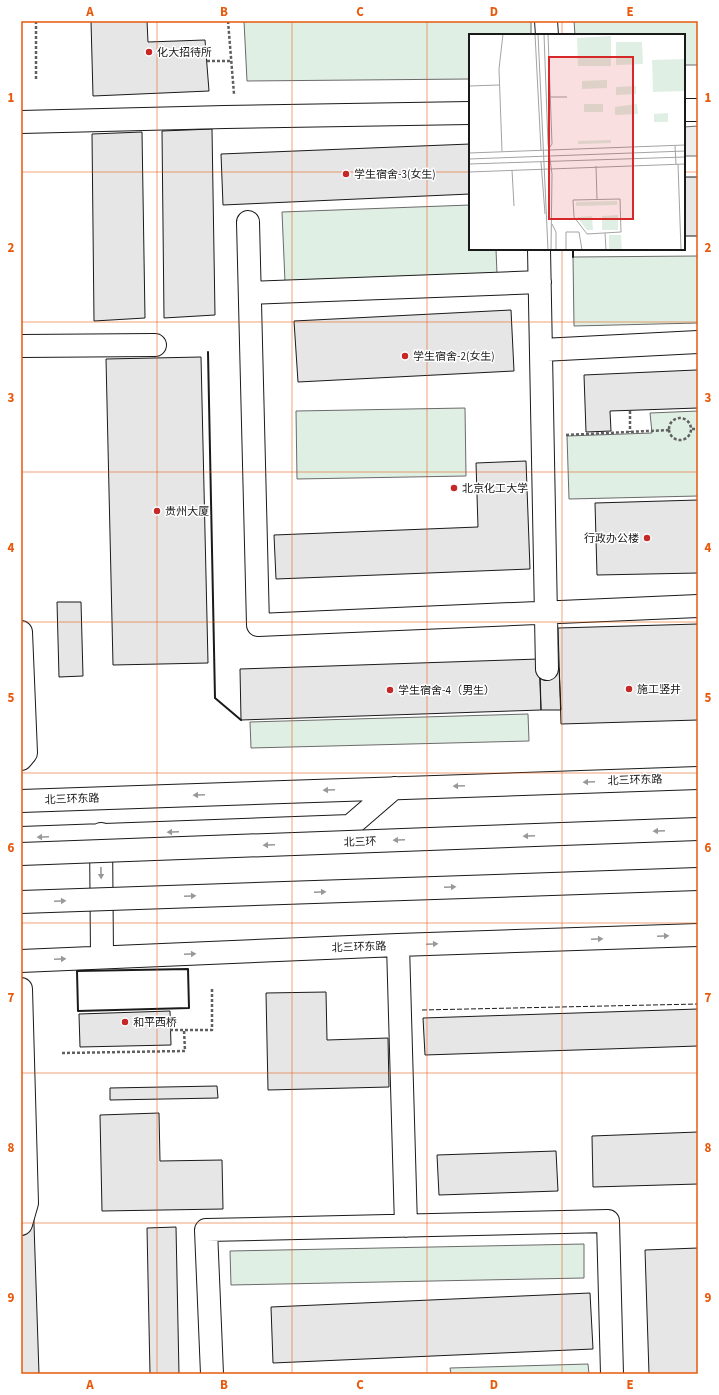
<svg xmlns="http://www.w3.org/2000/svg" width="719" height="1395" font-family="'Source Sans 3','Noto Sans SC',sans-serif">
	<rect width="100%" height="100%" fill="#fff"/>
	<path fill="#e0efe3" stroke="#6a6a6a" d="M244,21H531V35H470V79L247,81Z
		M574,21H698V65H684V35H575Z
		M470,205V249H496L497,274L285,282L282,212Z
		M698,256V323L574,326L573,257Z
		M465,408L466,476L297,479L296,411Z
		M698,411V496L569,499L567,436L652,433L650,413Z
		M528,714L529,741L251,748L250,722Z
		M584,1244V1278L231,1285L230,1251Z
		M588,1364L589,1374H451L450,1368Z"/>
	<path fill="#ededed" stroke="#6a6a6a" d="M698,126V156H684V127Z"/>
	<path fill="#e6e6e6" stroke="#1a1a1a" d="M91,21H147L148,42L205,40L209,91L93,96Z
		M212,129L215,315L164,318L162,131Z
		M142,132L145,318L94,321L92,134Z
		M470,144V194L223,205L221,154Z
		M684,177H698V236H684Z
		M511,310L514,371L298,382L294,321Z
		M201,357L208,663L113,665L106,359Z
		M696,370H698V408L610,411L611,431L586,432L584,375Z
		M526,461L530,569L276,579L274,535L478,527L476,463Z
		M698,500V573L597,575L595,503Z
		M57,602H81L83,676L59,677Z
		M698,624V720L561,724L558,628Z
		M539,659L541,710L241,720L240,669Z
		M559,668L561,710H541L540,669Z
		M326,992L327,1040L388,1038L389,1087L268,1090L266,993Z
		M698,1009V1046L425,1055L423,1018Z
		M170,1011L171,1045L80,1047L79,1014Z
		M21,1044H28L39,1374H21Z
		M217,1086L218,1098L110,1100V1088Z
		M159,1113L160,1161L222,1160L223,1209L102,1211L100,1115Z
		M698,1132V1184L593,1187L592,1136Z
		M556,1151L558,1191L439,1195L437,1155Z
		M176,1227L179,1374H150L147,1228Z
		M698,1248V1374H649L645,1250Z
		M590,1293L593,1349L273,1363L271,1307Z"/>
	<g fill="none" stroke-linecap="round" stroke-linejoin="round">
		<defs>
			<path id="minor" d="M546,21L547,35
				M684,110H698
				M21,122L225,117L470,113
				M248,222L258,625L698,606
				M539,249L547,669
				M250,293L540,282
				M21,346L155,345
				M542,350L698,342
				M21,632L26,753L21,759
				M21,801L698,778
				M101,834L102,957
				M21,838L350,826L394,788
				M398,945L406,1226
				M21,961L398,945L698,935
				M212,1374L206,1230L608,1221L612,1374"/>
			<path id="major" d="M21,989L27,1203L21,1224"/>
		</defs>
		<use href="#minor" stroke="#1a1a1a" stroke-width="24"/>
		<use href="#major" stroke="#1a1a1a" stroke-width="24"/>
		<path stroke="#5f5f5f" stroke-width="2.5" stroke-dasharray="3 2" stroke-linecap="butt" d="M36,21V81
			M228,21L234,94
			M207,61H231
			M630,411V432
			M669 429a11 11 0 1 1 22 0a11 11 0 1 1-22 0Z
			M692,429H698
			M566,435L669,430
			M170,1030H212V988
			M62,1053L185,1051L184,1030"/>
		<use href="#minor" stroke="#fff" stroke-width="22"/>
		<use href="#major" stroke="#fff" stroke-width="22"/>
		<defs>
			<path id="highway-bridge" d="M21,854L698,829
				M21,902L698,879"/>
		</defs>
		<use href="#highway-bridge" stroke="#1a1a1a" stroke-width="24" stroke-linecap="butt"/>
		<use href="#highway-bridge" stroke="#fff" stroke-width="22"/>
		<path stroke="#1a1a1a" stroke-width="1" stroke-dasharray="5 2" stroke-linecap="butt" d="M422,1010L698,1004"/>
		<path stroke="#1a1a1a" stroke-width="2" d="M573,249V257
			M208,352L215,698L241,720
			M188,969L189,1008L78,1011L77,971Z"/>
	</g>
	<defs><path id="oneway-solid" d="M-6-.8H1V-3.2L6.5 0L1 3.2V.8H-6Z"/></defs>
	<g fill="#989898">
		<use href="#oneway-solid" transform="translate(589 782) rotate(178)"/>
		<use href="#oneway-solid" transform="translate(459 786) rotate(178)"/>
		<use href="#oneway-solid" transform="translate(329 790) rotate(178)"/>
		<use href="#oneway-solid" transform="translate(199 795) rotate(178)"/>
		<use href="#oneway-solid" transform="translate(659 831) rotate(178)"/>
		<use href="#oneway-solid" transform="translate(173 832) rotate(178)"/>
		<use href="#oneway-solid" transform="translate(529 836) rotate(178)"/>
		<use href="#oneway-solid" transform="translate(43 837) rotate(178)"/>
		<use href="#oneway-solid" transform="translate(399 840) rotate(178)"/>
		<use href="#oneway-solid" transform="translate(269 845) rotate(178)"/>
		<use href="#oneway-solid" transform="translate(101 873) rotate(89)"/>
		<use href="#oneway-solid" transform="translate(450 887) rotate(-2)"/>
		<use href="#oneway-solid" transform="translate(320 892) rotate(-2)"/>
		<use href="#oneway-solid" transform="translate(190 896) rotate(-2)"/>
		<use href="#oneway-solid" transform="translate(60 901) rotate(-2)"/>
		<use href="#oneway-solid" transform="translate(663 936) rotate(-2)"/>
		<use href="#oneway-solid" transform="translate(597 939) rotate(-2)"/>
		<use href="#oneway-solid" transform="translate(432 944) rotate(-2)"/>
		<use href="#oneway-solid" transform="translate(190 954) rotate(-2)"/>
		<use href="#oneway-solid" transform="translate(60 959) rotate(-2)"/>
	</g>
	<path fill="none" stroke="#e8590c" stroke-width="1" stroke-opacity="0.55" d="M157,21V1374M292,21V1374M427,21V1374M562,21V35M21,172H470M684,172H698M562,249V1374M21,322H698M21,472H698M21,622H698M21,773H698M21,923H698M21,1073H698M21,1223H698"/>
	<g fill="#c62828" stroke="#fff" stroke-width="1.5">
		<circle cx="149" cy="52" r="4"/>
		<circle cx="346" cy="174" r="4"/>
		<circle cx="405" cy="356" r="4"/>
		<circle cx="454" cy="488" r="4"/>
		<circle cx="157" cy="511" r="4"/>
		<circle cx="647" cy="538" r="4"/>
		<circle cx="629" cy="689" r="4"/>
		<circle cx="390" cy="690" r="4"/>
		<circle cx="125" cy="1022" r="4"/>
	</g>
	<g text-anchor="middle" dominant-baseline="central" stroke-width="3" stroke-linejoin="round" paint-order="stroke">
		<g font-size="11" fill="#1a1a1a" stroke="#fff" text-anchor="start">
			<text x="157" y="52">化大招待所</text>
			<text x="354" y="174">学生宿舍-3(女生)</text>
			<text x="413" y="356">学生宿舍-2(女生)</text>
			<text x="462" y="488">北京化工大学</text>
			<text x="165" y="511">贵州大厦</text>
			<text x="639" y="538" text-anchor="end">行政办公楼</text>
			<text x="637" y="689">施工竖井</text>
			<text x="398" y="690">学生宿舍-4（男生）</text>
			<text x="133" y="1022">和平西桥</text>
		</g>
		<g font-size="11" fill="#1a1a1a" stroke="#fff">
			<text transform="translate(635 780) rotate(-2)">北三环东路</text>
			<text transform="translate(72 799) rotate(-2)">北三环东路</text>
			<text transform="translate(360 842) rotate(-2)">北三环</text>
			<text transform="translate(359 947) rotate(-2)">北三环东路</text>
		</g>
	</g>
	<g transform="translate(469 34)">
		<rect width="216" height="216" fill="#fff"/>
		<path d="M142,2V32H109L108,4ZM147,8H173L174,30L147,31ZM216,25V57L184,58L183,26ZM138,46V54L113,55V47ZM167,52V60L147,61V53ZM115,70H134V78H115ZM168,70L169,80L146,81V73ZM199,79V88H185V80ZM142,106V109L109,110V107ZM148,167V171L107,172V168ZM149,181V196H133V182ZM123,182L124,196H118L108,183ZM140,201H152L153,216H140Z" fill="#e0efe3"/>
		<path fill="none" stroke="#a3a3a3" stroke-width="1" d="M66,0L72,116M69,0L79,216M75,0L79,110L83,140L82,216M79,0L83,110L79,116M0,52L30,51M80,63H98M206,112L207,130M33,117L30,35L34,0M0,119L216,111M0,125L216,117M72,128L76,180M0,130L216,123M209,130L212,216M127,132L128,165M43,136L45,172M0,138L216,130M151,165L152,198L118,200L105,183L104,166ZM83,190L87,198V216M136,199L137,216M97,216V198H110L113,216"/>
		<path fill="#d62828" fill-opacity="0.15" stroke="#d62828" stroke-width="2" d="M80,23H164V185H80Z"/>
		<rect width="216" height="216" fill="none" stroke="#1a1a1a" stroke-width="2"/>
	</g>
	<rect width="719" height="1395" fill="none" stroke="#ffffff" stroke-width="44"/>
	<rect x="22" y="22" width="675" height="1351" fill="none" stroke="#e8590c" stroke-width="1.5"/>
	<g font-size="13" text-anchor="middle" font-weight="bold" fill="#e8590c">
		<text x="90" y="16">A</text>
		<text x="224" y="16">B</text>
		<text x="360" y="16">C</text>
		<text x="494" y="16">D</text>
		<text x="630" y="16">E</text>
		<text x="11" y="102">1</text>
		<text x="708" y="102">1</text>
		<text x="11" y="252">2</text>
		<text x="708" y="252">2</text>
		<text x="11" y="402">3</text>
		<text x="708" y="402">3</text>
		<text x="11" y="552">4</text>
		<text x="708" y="552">4</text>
		<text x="11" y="702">5</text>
		<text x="708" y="702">5</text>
		<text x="11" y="852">6</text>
		<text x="708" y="852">6</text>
		<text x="11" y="1002">7</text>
		<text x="708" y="1002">7</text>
		<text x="11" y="1152">8</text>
		<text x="708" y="1152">8</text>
		<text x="11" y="1302">9</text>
		<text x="708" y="1302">9</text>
		<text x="90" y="1389">A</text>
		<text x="224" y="1389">B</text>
		<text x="360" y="1389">C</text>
		<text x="494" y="1389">D</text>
		<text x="630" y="1389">E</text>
	</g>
</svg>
